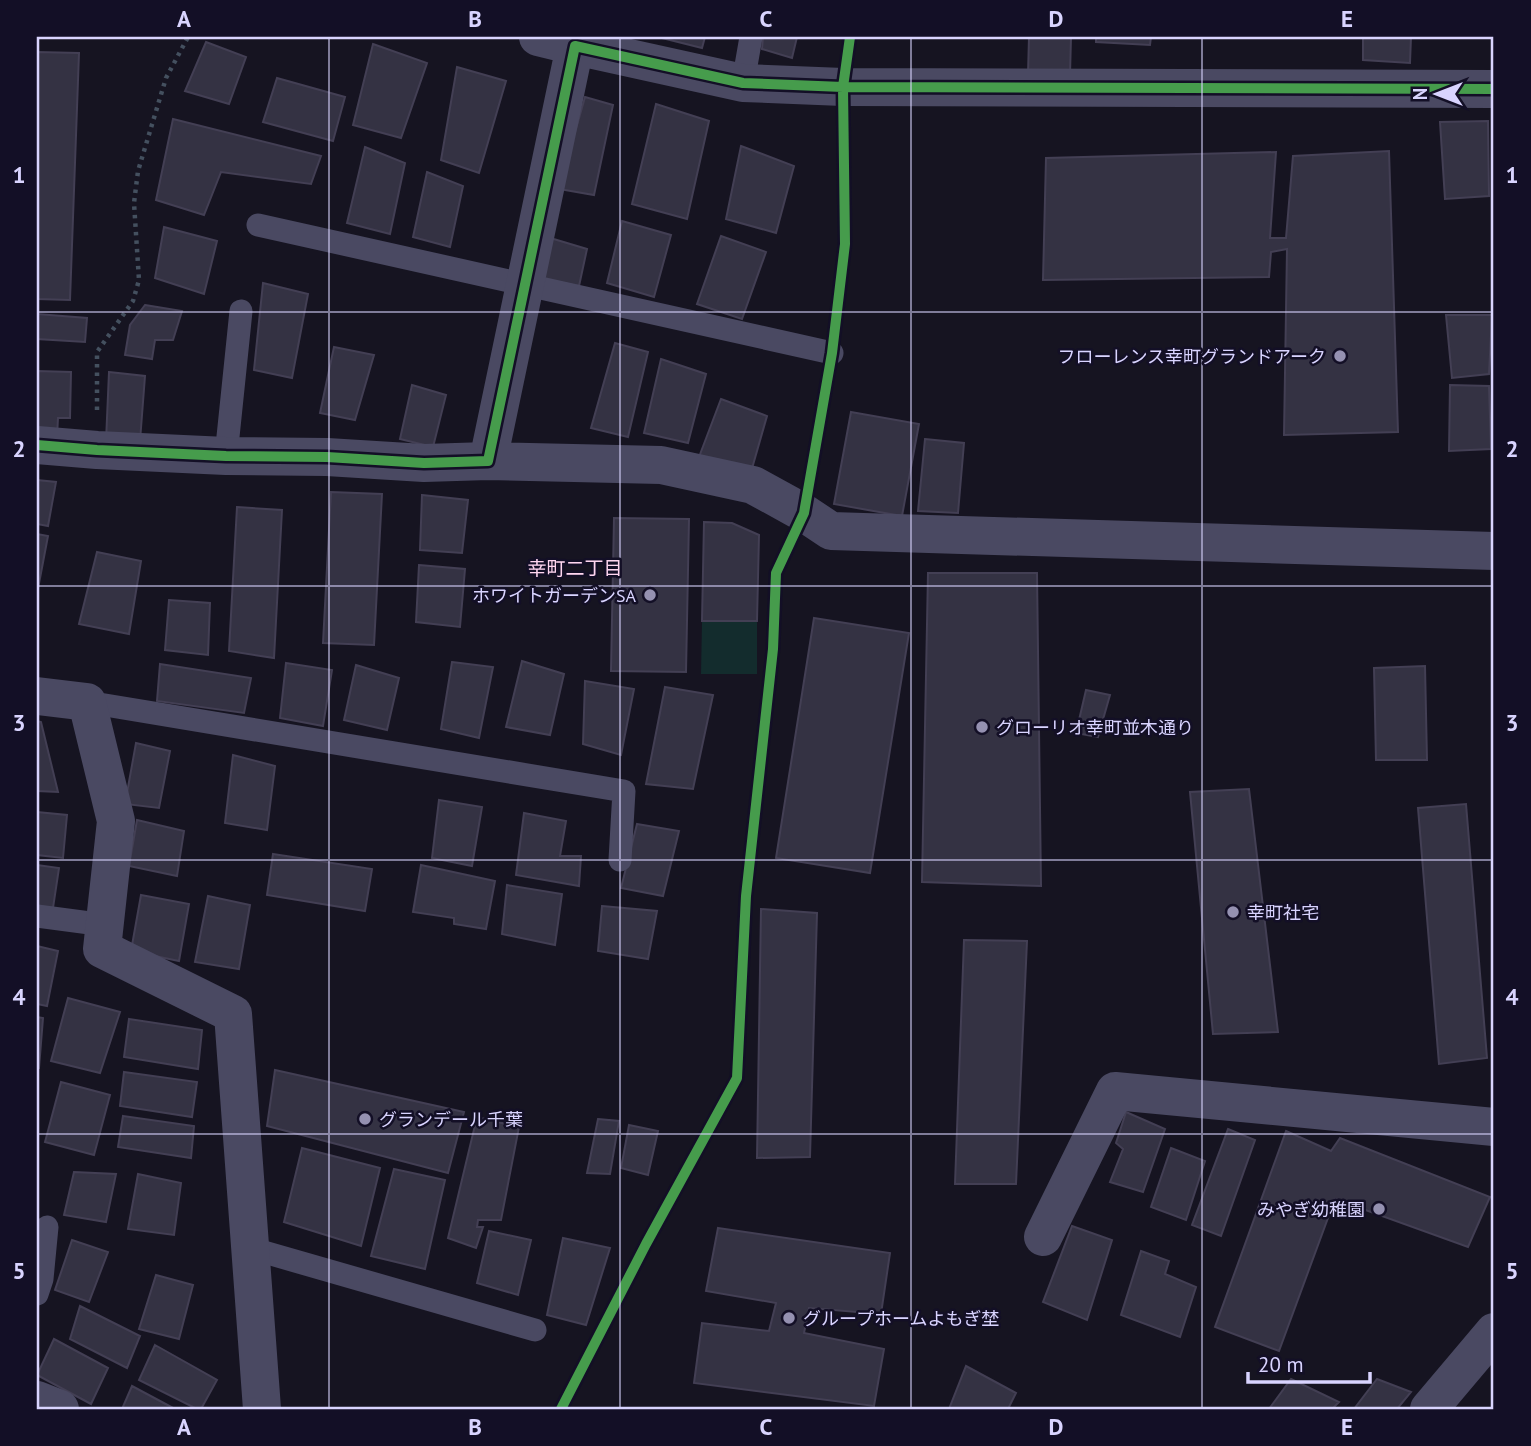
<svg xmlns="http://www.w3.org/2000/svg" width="1531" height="1446" font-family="'PT Sans','Noto Sans JP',sans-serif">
	<rect width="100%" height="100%" fill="#161421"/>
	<path fill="#132c2d" d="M702,621H757V674H701Z"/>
	<path fill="#343243" stroke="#433f54" stroke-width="2" d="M658,37H705L702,48Z
		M763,37H797L792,58L762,49Z
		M1029,37H1071L1070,75L1028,74Z
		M1096,37H1151L1150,45L1096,42Z
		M1363,37H1411L1410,63L1363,60Z
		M206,42L246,57L229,104L185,91Z
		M373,44L427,63L401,138L353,125Z
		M37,52L79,53L70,300L37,299Z
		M457,67L506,81L479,173L441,160Z
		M277,78L345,97L333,141L263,122Z
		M585,97L613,105L594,195L559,189Z
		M656,104L709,121L687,219L632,204Z
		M173,119L321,156L311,184L221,172L204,215L156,200Z
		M1488,121L1489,196L1445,199L1440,122Z
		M741,146L794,166L776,233L726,219Z
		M365,147L405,163L390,234L347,223Z
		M1389,151L1398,432L1284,435L1287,249L1271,252L1269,277L1043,280L1046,158L1276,152L1270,238H1286L1293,156Z
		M427,172L463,186L450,247L413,237Z
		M622,221L671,235L654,297L607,283Z
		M164,227L217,241L204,294L155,278Z
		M721,236L766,252L742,319L697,304Z
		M547,237L587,249L579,286L542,279Z
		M263,283L308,294L292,378L254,370Z
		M145,305L182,311L173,340H155L152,359L125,355L130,325Z
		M37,314L87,318L85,342L37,339Z
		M1446,315H1492L1489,374L1452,378Z
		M615,343L648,352L628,437L591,428Z
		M334,347L374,355L355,420L320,413Z
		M661,359L706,374L688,443L644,433Z
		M37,371L71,372L70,418H58L57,437L37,436Z
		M109,372L145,376L140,441H106Z
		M412,385L446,395L433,447L400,439Z
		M1450,385L1489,386L1491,449L1449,451Z
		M721,399L767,416L751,472L699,457Z
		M851,412L919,424L902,516L834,504Z
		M925,439L964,443L958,513L918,511Z
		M37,480L56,482L48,526L37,524Z
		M331,492L382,494L374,645L323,643Z
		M422,495L468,500L462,553L420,550Z
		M237,507L282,510L274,658L229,651Z
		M614,518L689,519L686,672L611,671Z
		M704,522L732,523L759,535L757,621H702Z
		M37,534L48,536L37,594Z
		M97,552L141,561L129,634L79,624Z
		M419,565L465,569L460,627L416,622Z
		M928,573H1037L1041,886L922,882Z
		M169,600L210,603L208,655L165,650Z
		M814,618L909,633L870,873L776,858Z
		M522,661L564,674L550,735L506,727Z
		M452,662L493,667L479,738L441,729Z
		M286,663L332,670L323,726L280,718Z
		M160,664L251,678L244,713L157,701Z
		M356,665L399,678L387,730L344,720Z
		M1425,666L1427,760H1376L1374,668Z
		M585,681L634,689L621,755L583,744Z
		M665,687L713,695L693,789L646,784Z
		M1086,690L1110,695L1098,737L1076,733Z
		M37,721L41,722L58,792L37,791Z
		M136,743L170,751L159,808L125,804Z
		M233,755L275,766L267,830L225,823Z
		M1249,789L1278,1032L1213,1034L1190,792Z
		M439,800L482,807L472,866L432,858Z
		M1466,804L1487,1058L1439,1064L1418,808Z
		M37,812L67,815L63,858L37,855Z
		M524,813L566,821L560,856H581L579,886L516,875Z
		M137,820L184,831L177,876L129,866Z
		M637,824L679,831L663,896L621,888Z
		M273,854L372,869L365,911L267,895Z
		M37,865L59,868L53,908L37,906Z
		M421,865L495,881L486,929L454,924V918L413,912Z
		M507,885L562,894L555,945L502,934Z
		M141,895L189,904L179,961L131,951Z
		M208,896L250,905L239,969L195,962Z
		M602,906L657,911L648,959L598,951Z
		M761,909L817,913L810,1157L757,1158Z
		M964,940L1027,941L1016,1184H955Z
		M37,946L58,951L47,1006L37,1004Z
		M68,998L120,1012L100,1073L51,1061Z
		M37,1017L43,1018L39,1068H37Z
		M129,1019L202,1030L198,1069L124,1057Z
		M275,1070L464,1112L448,1173L267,1126Z
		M124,1072L197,1082L192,1117L120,1106Z
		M61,1082L110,1095L94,1155L45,1142Z
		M1126,1112L1165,1129L1143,1192L1110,1182L1123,1149L1116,1143Z
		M123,1116L194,1126L191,1158L118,1147Z
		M477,1117L519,1127L501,1220H478L477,1227H483L476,1248L448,1238Z
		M598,1119L619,1121L610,1174L587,1173Z
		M629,1125L658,1131L648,1175L621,1168Z
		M1228,1129L1255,1140L1221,1236L1192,1225Z
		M1286,1131L1331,1151L1340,1138L1490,1197L1468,1247L1335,1199L1279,1351L1215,1327Z
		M302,1148L380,1168L361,1246L284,1222Z
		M1171,1148L1205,1161L1186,1220L1151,1207Z
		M394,1169L445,1180L425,1269L371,1256Z
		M74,1172L116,1174L106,1222L64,1215Z
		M138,1174L181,1183L174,1235L128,1229Z
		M1072,1226L1112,1240L1087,1320L1043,1302Z
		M718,1228L890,1253L881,1314L809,1308L804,1333L884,1349L874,1406L694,1383L702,1323L769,1331L776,1303L706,1291Z
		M489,1231L531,1240L518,1295L477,1283Z
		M563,1238L610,1248L586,1325L547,1315Z
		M72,1240L108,1252L89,1302L55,1290Z
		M1141,1251L1169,1261L1165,1274L1196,1287L1180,1337L1121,1315Z
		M156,1275L193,1285L179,1339L139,1329Z
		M80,1306L140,1336L127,1368L70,1339Z
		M54,1339L108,1368L91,1404L37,1375Z
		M155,1345L217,1380L201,1409H197L139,1380Z
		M966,1366L1016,1393L1008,1409H949Z
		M1291,1379L1339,1402L1332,1409H1269Z
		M1377,1379L1411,1392L1397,1409H1354Z
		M132,1386L175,1409H122Z"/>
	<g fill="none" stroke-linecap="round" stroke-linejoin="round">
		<path stroke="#44505f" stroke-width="4.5" stroke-dasharray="3.5 5" stroke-linecap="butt" d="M836,322L845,244L844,125
			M97,410V352L133,301L139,280L134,203L138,171L166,78L188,37
			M811,470L827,382
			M561,1409L646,1244L737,1078L746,896L773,649L776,573L787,548"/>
		<path stroke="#4a4962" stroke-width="23" d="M743,83L751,37
			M258,225L832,353
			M226,456L241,311
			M87,702L624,791L620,860
			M37,916L105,925
			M250,1248L535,1330
			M37,1294L42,1279L47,1227"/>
		<path stroke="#4a4962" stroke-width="38" d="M538,37L575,46
			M37,445L97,450L226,456L327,457L424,463L488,461L575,46L743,83L843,87L1494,89
			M488,461L661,465L753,485L804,513L831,531L1494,551
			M37,696L87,702L116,821L102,949L233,1014L262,1409
			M1043,1237L1115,1091L1494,1127
			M37,1400L60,1409
			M1429,1409L1494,1332"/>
		<defs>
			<path id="cycleway" d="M37,445L97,450L226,456L327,457L424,463L488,461L575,46L743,83L843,87L1494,89
				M561,1409L646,1244L737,1078L746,896L773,649L776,573L804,513L832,353L845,244L843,87L850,37"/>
		</defs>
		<use href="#cycleway" stroke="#130f26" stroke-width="15"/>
		<use href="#cycleway" stroke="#469c4c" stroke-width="10"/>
	</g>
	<path fill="none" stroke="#d9d4ff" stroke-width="2" stroke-opacity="0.55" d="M329,37V1409M620,37V1409M911,37V1409M1202,37V1409M37,312H1494M37,586H1494M37,860H1494M37,1134H1494"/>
	<g fill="#9591b1" stroke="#130f26" stroke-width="2.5">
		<circle cx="1340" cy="356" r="7"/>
		<circle cx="650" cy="595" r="7"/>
		<circle cx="982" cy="727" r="7"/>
		<circle cx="1233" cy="912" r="7"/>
		<circle cx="365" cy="1119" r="7"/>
		<circle cx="1379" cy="1209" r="7"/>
		<circle cx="789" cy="1318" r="7"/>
	</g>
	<g text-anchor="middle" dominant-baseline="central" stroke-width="5" stroke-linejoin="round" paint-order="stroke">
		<g font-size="18" fill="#d9d4ff" stroke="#130f26" text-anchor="start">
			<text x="1326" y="356" text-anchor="end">フローレンス幸町グランドアーク</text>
			<text x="636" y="595" text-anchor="end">ホワイトガーデンSA</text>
			<text x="996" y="727">グローリオ幸町並木通り</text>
			<text x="1247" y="912">幸町社宅</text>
			<text x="379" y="1119">グランデール千葉</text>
			<text x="1365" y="1209" text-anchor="end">みやぎ幼稚園</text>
			<text x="803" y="1318">グループホームよもぎ埜</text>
		</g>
		<g font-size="19" fill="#ffd6f0" stroke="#130f26">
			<text x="575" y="568">幸町二丁目</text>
		</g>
	</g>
	<rect width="1531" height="1446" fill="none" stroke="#130f26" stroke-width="77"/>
	<g transform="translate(1437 94) rotate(270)" stroke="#130f26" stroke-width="5" paint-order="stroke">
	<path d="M0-5L12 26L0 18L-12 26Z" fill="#d9d4ff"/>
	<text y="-10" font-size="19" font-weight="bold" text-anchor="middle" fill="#d9d4ff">N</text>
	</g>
	<path d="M1248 1372v10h122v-10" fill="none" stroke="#d9d4ff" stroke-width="3.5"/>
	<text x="1258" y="1372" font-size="21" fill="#d9d4ff" stroke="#130f26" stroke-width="5" paint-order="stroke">20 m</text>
	<rect x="38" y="38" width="1454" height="1370" fill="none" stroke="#d9d4ff" stroke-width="2.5"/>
	<g font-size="23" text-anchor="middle" font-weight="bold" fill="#d9d4ff">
		<text x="184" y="27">A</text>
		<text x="475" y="27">B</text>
		<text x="766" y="27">C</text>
		<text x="1056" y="27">D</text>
		<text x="1347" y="27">E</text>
		<text x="19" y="183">1</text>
		<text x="1512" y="183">1</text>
		<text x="19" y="457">2</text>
		<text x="1512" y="457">2</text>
		<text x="19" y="731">3</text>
		<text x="1512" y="731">3</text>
		<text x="19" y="1005">4</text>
		<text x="1512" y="1005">4</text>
		<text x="19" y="1279">5</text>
		<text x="1512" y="1279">5</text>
		<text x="184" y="1435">A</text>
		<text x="475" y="1435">B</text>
		<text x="766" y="1435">C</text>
		<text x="1056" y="1435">D</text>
		<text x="1347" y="1435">E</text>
	</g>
</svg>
